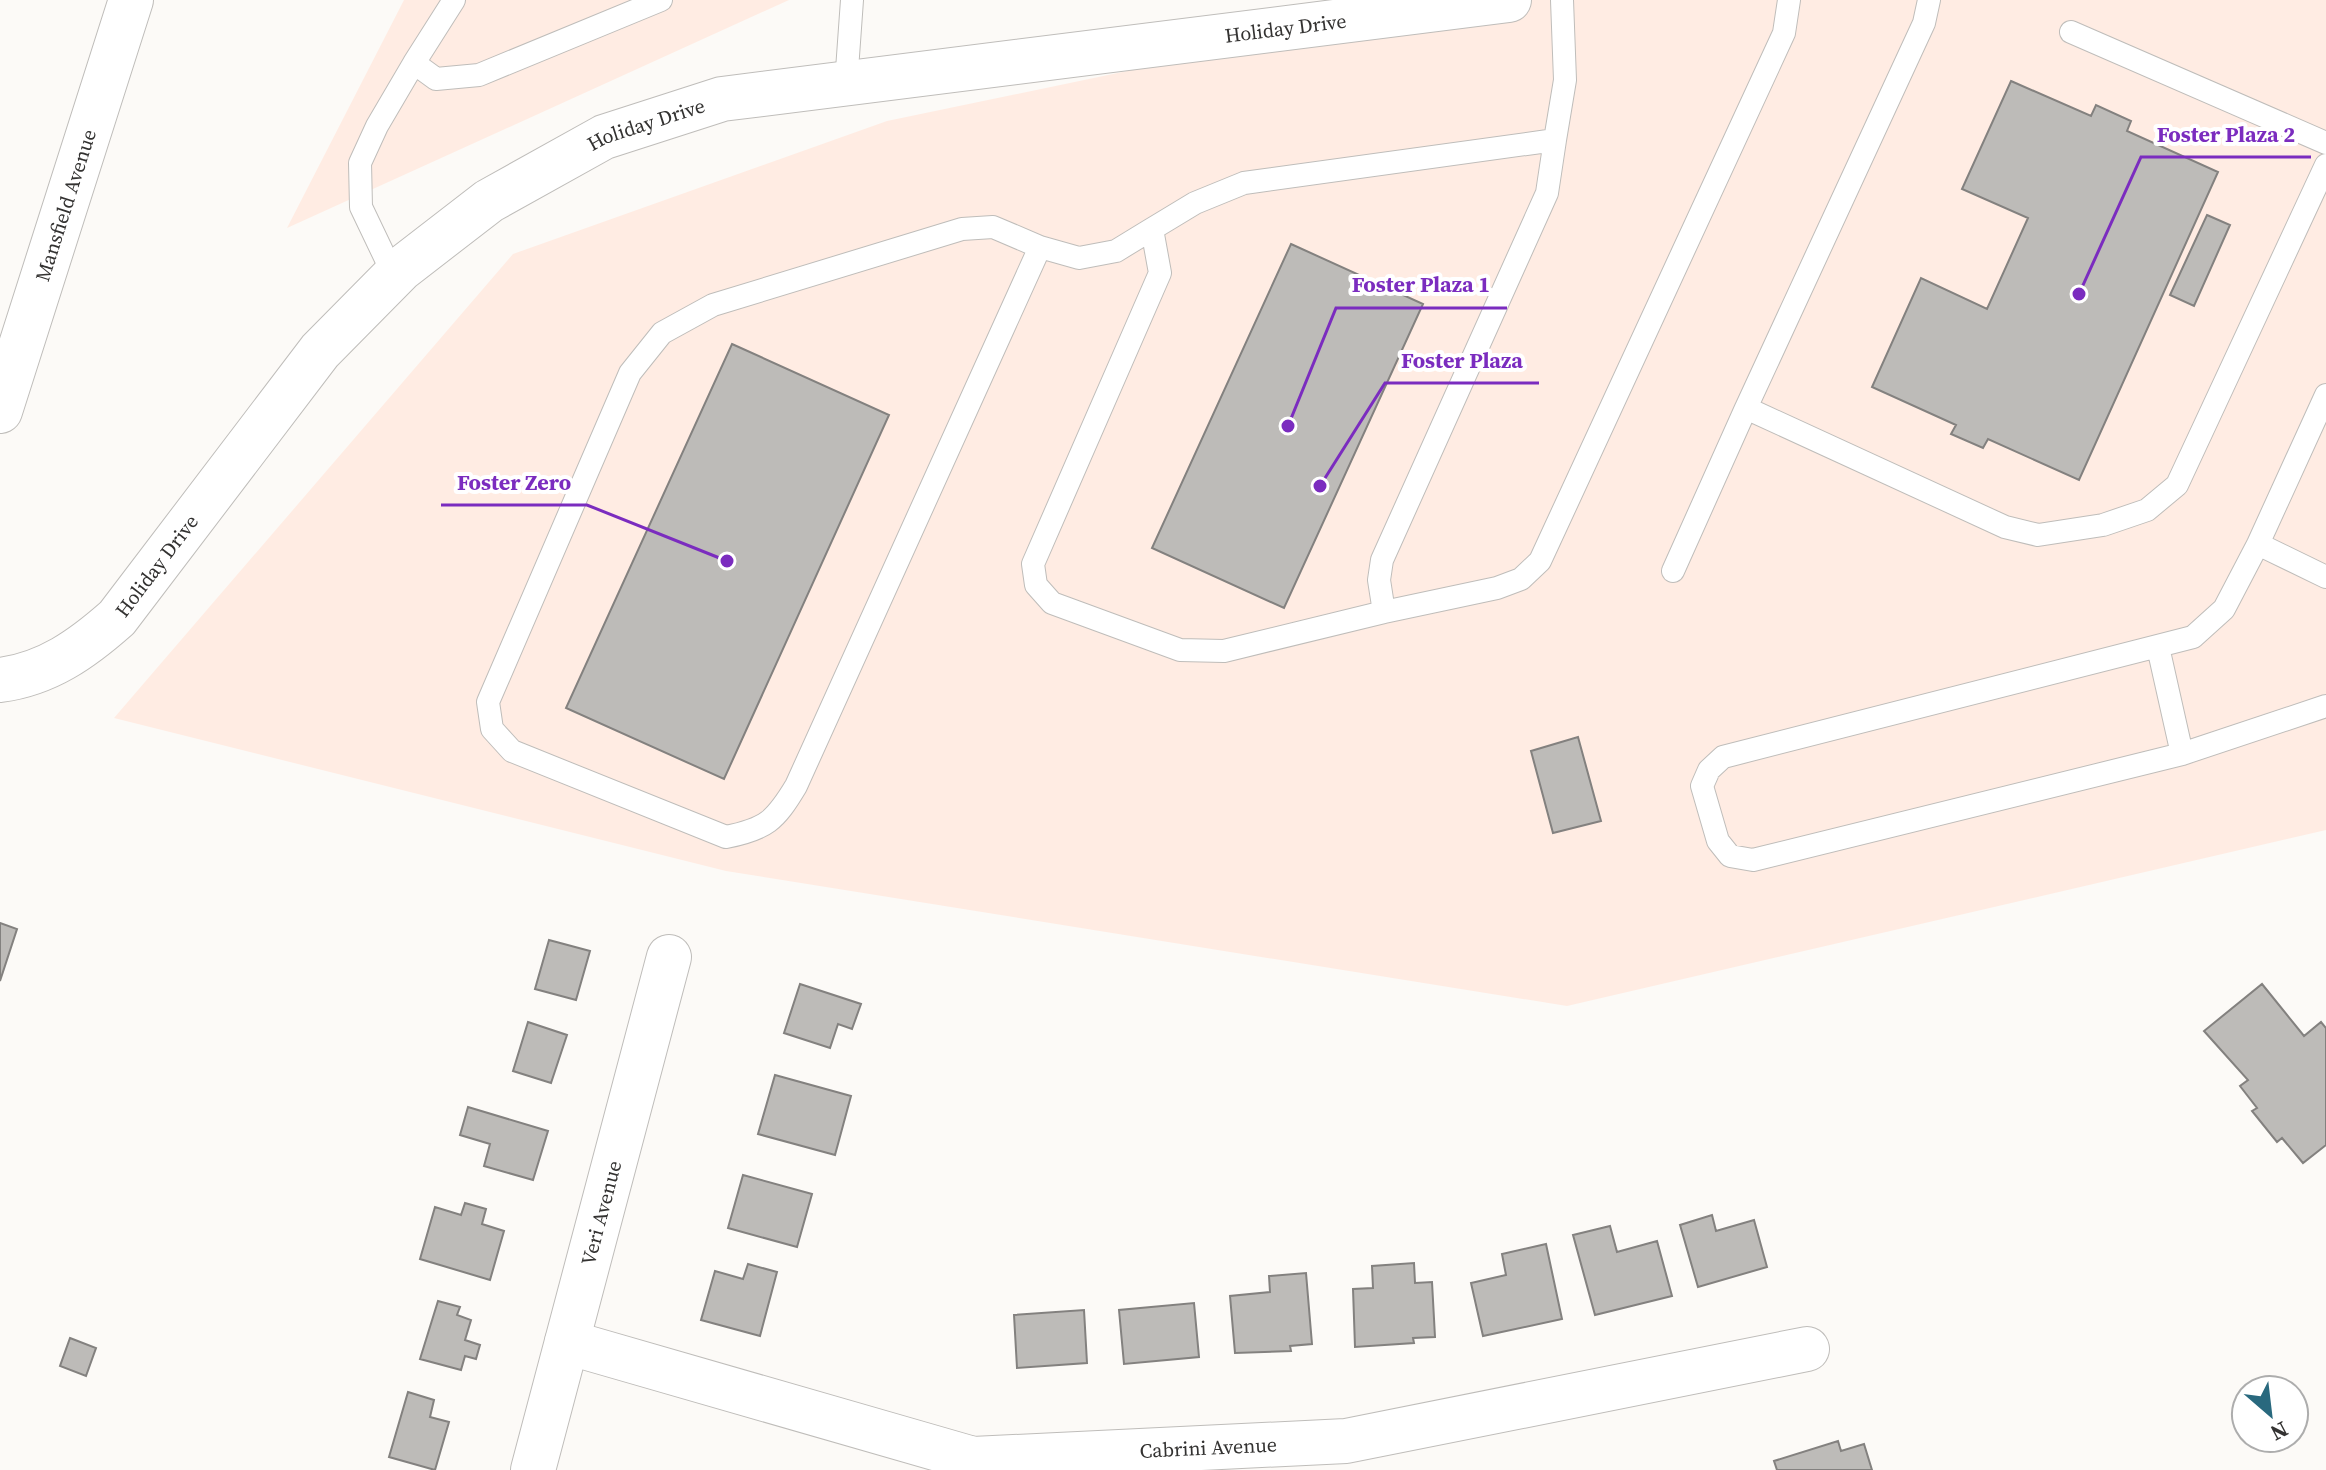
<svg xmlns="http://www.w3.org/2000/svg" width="2326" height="1470" font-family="'Source Serif 4',serif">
	<rect width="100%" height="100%" fill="#fcfaf7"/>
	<path fill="#ffece3" d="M404,0H789L287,228Z
		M1468,0H2326V830L1567,1006L726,871L114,718L513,254L887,121Z"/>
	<path fill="#bdbbb8" stroke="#83817f" stroke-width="2" d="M2011,81L2091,116L2096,105L2131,121L2127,131L2218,172L2079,480L1988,439L1983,448L1951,434L1956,425L1872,387L1921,278L1987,309L2028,218L1962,189Z
		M2207,215L2230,225L2194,306L2170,295Z
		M1291,244L1423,304L1284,608L1152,548Z
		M732,344L889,415L724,779L566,708Z
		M1578,737L1601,821L1553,833L1531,751Z
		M0,923L17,929L0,981Z
		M549,940L590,951L576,1000L535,989Z
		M800,984L861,1004L852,1029L838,1024L830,1048L784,1033Z
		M2262,984L2304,1036L2321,1022L2326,1028V1145L2303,1163L2282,1138L2277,1142L2252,1111L2257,1108L2240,1086L2248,1080L2204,1031Z
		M528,1022L567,1035L551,1083L513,1071Z
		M775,1075L851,1096L835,1155L758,1134Z
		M468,1107L548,1131L533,1180L484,1166L490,1144L460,1135Z
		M743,1175L812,1194L797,1247L728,1228Z
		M465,1203L486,1209L482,1224L504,1231L490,1280L420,1259L435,1207L461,1215Z
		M1712,1215L1716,1231L1754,1220L1767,1267L1698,1287L1680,1225Z
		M1610,1226L1617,1252L1657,1241L1672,1296L1595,1315L1573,1235Z
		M1546,1244L1562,1319L1483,1336L1471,1283L1506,1275L1502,1254Z
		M1414,1263L1415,1283L1432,1282L1435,1337L1413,1338L1414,1343L1355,1347L1353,1289L1373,1288L1372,1266Z
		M748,1264L777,1272L760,1336L701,1320L715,1271L743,1279Z
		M1306,1273L1312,1344L1290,1346L1291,1351L1235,1353L1230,1296L1270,1292L1269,1276Z
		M438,1301L460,1307L457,1315L471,1320L465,1340L480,1345L476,1359L465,1356L461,1370L420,1359Z
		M1194,1303L1199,1357L1124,1364L1119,1310Z
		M1084,1310L1087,1363L1017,1368L1014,1315Z
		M70,1338L96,1348L86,1376L60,1366Z
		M408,1392L434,1400L430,1417L449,1422L435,1470L389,1457Z
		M1838,1441L1841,1451L1864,1444L1872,1470H1777L1774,1461Z"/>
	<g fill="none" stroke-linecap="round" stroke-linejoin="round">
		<defs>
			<path id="lane" d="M454,0L414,63L436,79L479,75L661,0
				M1562,0L1565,80L1555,140L1244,183L1195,203L1152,229L1160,273L1033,564L1036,585L1052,603L1180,650L1224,651L1384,612L1497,588L1521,579L1540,561L1784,33L1789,0
				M1929,0L1924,23L1746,408L2005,527L2038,535L2103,525L2147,510L2177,485L2326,165
				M2071,32L2326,143
				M846,84L852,0
				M1040,247L796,786C775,821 766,829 726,837L512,751L492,729L488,702L630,373L662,333L713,305L962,229L993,227L1040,247L1079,258L1116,251L1152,229
				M394,276L361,207L360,163L377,126L414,63
				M2326,395L2258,544L2224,609L2193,637L1723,757L1709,770L1702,786L1718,841L1730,856L1753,860L2182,754L2326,706
				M2258,544L2326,577
				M1673,571L1746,408
				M1384,612L1379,580L1382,560L1547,193L1555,140
				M2158,647L2182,754"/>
			<g id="street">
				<path id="s1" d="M0,680C47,674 82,649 117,618L320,351L401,269L489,201L604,137L722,99L1509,0"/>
				<path id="s2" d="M567,1342L973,1459L1346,1441L1807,1349"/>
				<path id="s3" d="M533,1470L669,957"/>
			</g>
			<g id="secondary">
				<path id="s4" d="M0,411L131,0"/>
			</g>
		</defs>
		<use href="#lane" stroke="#bfbdba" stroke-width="24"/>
		<use href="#street" stroke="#bfbdba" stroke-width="46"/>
		<use href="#secondary" stroke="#bfbdba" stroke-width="46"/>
		<use href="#lane" stroke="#fff" stroke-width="22"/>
		<use href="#street" stroke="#fff" stroke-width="44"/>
		<use href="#secondary" stroke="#fff" stroke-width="44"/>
	</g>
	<g text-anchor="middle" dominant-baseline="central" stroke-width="8" stroke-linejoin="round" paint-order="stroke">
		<g font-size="20" fill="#333231" stroke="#fff">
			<text stroke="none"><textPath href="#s1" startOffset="1520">Holiday Drive</textPath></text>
			<text stroke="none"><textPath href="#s1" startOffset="872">Holiday Drive</textPath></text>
			<text stroke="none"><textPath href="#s4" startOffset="216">Mansfield Avenue</textPath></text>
			<text stroke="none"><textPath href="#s1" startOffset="200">Holiday Drive</textPath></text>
			<text stroke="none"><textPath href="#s3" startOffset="266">Veri Avenue</textPath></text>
			<text stroke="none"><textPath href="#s2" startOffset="658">Cabrini Avenue</textPath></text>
		</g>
	</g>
	<path fill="none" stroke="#7b2cbf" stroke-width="3" d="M2079 294L2141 157H2311M1288 426L1336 308H1507M1320 486L1385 383H1539M727 561L587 505H441"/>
	<g fill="#7b2cbf" stroke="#fff" stroke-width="3">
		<circle cx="2079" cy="294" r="8"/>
		<circle cx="1288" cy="426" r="8"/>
		<circle cx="1320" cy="486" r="8"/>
		<circle cx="727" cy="561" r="8"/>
	</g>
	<g font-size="22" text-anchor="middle" font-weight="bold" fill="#7b2cbf" stroke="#fff" stroke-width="8" stroke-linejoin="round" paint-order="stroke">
		<text x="2226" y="142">Foster Plaza 2</text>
		<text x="1421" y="292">Foster Plaza 1</text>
		<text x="1462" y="368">Foster Plaza</text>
		<text x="514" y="490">Foster Zero</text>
	</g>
	<g transform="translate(2270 1414) rotate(152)"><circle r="38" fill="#ffffff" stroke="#adadad" stroke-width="2"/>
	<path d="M0-6L14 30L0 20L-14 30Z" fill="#29697e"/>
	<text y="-12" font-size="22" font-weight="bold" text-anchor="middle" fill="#333231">N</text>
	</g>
</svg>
